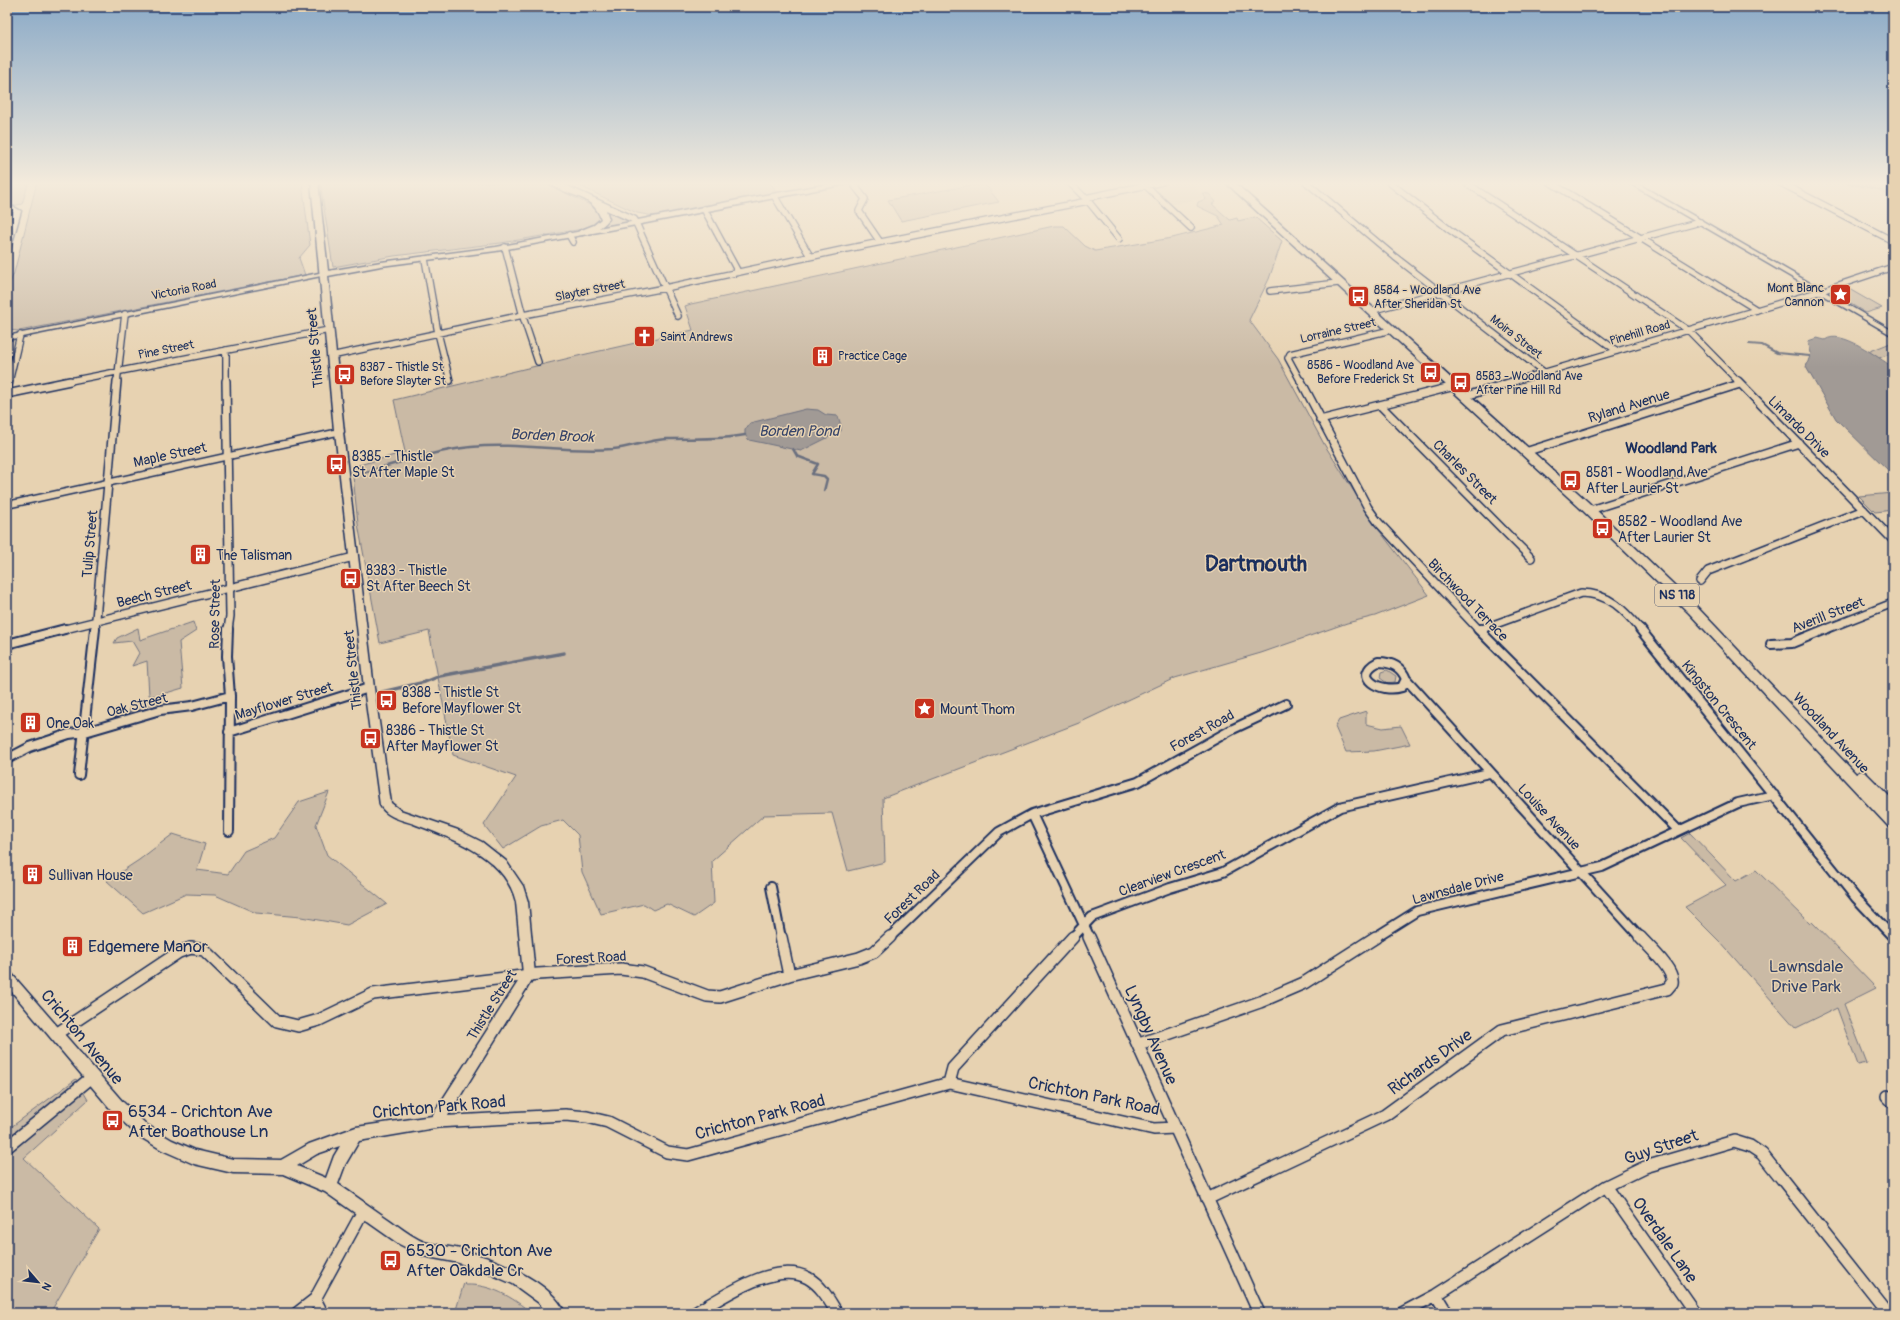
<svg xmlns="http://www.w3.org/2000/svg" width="1900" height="1320" font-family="Pangolin,sans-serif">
	<rect width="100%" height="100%" fill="#e7d2b1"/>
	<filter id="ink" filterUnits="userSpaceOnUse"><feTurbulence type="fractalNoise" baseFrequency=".025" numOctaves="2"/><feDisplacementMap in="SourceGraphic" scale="8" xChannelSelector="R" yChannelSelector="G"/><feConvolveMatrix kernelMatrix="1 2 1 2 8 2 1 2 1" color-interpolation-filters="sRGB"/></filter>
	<g filter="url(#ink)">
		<path fill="#d8c6ab" d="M1175,182H1189L1205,198L1169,205L1151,187Z"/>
		<path fill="#cabaa5" stroke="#727482" d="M7,182H29L22,204L7,207Z
			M37,182H302L310,245L299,258L305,275L19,331L8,330L7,290L14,273Z
			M320,182H543L600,210C603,219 600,221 594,227L501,243L394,256L333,267Z
			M571,182H770L777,193L654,216L637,213Z
			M1850,182H1890L1893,186V200L1891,197L1880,190L1846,183Z
			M984,183L999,202L901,221L888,200Z
			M1202,193L1209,194L1216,202L1212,204L1230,220L1237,218L1238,221L1255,217L1282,241L1269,279L1249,320L1278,359L1324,444L1375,525L1429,595L1375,616L1347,623L1261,653L1175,678L1079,723L883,798L885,862L848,871L832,813L764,815L712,861L714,903L694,917L667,904L653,910L644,904L601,914L582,872L578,835L563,820L541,826L503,849L484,825L516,777L453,755L429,631L380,643L358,524L352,467L405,452L394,400L582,355L693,330L685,306L691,304L1054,226H1064L1085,246L1095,251L1172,238L1224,225L1218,216L1197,206L1198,202L1206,199Z
			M609,212L629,222L601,226L606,222Z
			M1849,289L1882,308L1866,313L1834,294Z
			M1893,342V353L1879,358L1868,352Z
			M1893,493V510L1875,512L1859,496Z
			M193,622L196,631L179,642L183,688L156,696L149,695L147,661L132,666L139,653L132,641L114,643L117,638L138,628L140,640Z
			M1387,670L1396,676L1395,682L1387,683L1380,678L1381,672Z
			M159,697L158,707L129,716L130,706Z
			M1366,711V724L1383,728L1401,726L1410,744L1374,751L1346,752L1335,727L1339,720Z
			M329,792L316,825L327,855L387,904L347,925L301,917L256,913L215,895L186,894L143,913L107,881L139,860L173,834L205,844L197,870L228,874L244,851L274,838L299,802Z
			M1690,833L1736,881L1756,870L1810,923L1812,922L1876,988L1844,1004L1867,1063L1858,1065L1837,1008L1796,1028L1720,942L1685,907L1726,885L1681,838Z
			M76,1079L88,1100L24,1158L99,1229L50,1313H7V1130Z
			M464,1283L466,1285C490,1284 513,1297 531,1313H455Z"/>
		<path fill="#a19a95" stroke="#6b6f7f" d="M1817,338L1825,340C1841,328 1878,358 1893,367V475L1836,419L1806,367L1811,353L1808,341Z
			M806,409L818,410L826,415L838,416L841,426V431L801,451L749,440L745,435V430L750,423Z"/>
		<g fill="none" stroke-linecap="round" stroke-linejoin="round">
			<path stroke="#6b6f7f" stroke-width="2" d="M1749,344L1762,345L1777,353L1810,356"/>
			<path stroke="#6b6f7f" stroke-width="2.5" d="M793,449L797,456L818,464L812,474L824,476L827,479L824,491
				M362,473C398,463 433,451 471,447C518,442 566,453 613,449C631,447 649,440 667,439C693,438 719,440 745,435"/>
			<path stroke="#6b6f7f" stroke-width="3.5" d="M382,692L425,682L440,676L564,653"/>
			<defs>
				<path id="minor-far3" d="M852,182L865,199L859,211L880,242
					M1069,182L1088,201L1119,239
					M1306,182L1395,257L1545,373
					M1389,182L1450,230L1617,351
					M1465,182L1688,330L1739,382
					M1550,182L1757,310
					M1779,182L1893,241
					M1143,183L1191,228
					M775,197L810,256
					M1085,198L1162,182
					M704,209L738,272
					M636,223L678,316
					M569,235L573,242
					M505,247L524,320L538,362
					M425,259L438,333L450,381
					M1270,291L1338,283
					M1370,311L1700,222
					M226,350V382
					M331,356L523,315L665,288L846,249L1088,201
					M9,382L20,335
					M65,382L329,330
					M117,382L125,314
					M1301,382L1288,358L1290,354L1391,330
					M1512,382L1821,291L1893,267"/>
				<path id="minor-far2" d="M226,381L230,616L228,630
					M1301,381L1368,508L1378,522L1479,630
					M1738,381L1893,540
					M7,391L9,381
					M7,394L70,381
					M1466,396L1515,381
					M1380,405L1531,558
					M1320,420L1455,386
					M1525,452L1740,384
					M1590,510L1799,443
					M1700,581L1708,571L1864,510
					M61,630L354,557
					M95,630L117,381
					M1479,630L1581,593C1609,593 1624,610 1641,630
					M1824,630L1893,603"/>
				<path id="minor-far1" d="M228,629L227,656L230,696L229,831
					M1478,629L1678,830
					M1640,629L1856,898L1893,937
					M1479,630L1481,629
					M7,644L65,629
					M1771,644L1792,643L1826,629
					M1378,662C1391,662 1401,666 1406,679L1402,687C1380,694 1351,676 1378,662Z
					M1406,679L1641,938
					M229,732L369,688
					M7,759L30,747L69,734L85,732L160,710L192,706L230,696
					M79,775L95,629
					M1032,814L1090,938
					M771,887L781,938
					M889,938L999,832L1032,814L1138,782L1233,729L1286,704
					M1072,938L1092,917L1170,888L1223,872L1340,807L1489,773
					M1374,938L1417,911L1602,867L1738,803L1774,795"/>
				<path id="minor" d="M781,937L789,975
					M1089,937L1259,1313
					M56,1034L179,952L191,948L204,950L277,1021L298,1026L319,1020L373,994L538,974L621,969L643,972L707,996L720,997L789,975L859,958L874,952L890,937
					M1139,1044L1260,1002L1304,983L1376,937
					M949,1083L953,1068L1073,937
					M1887,1096L1893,1102
					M436,1122L565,1115L587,1117L608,1122L667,1152L688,1155L949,1083L1154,1129L1175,1128
					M7,1147L92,1077
					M1606,1186L1695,1313
					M1207,1199L1385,1115L1502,1030L1667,989L1672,983C1675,970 1649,947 1640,937
					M1436,1295L1447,1313
					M315,1299L322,1313
					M297,1313L315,1299L363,1211
					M695,1313C723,1297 775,1260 808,1278C822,1286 829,1300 837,1313
					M1402,1313L1436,1295L1606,1186L1645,1167L1734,1141L1750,1146L1762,1154L1888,1313"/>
				<path id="tertiary" d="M1627,182H1635L1893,331V336Z
					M14,207L21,211L10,250L7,252V238L14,212H7V208Z
					M324,272L328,274L326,275L7,340V336Z
					M339,429L343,432L374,688L391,803L400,810L458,830L482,842L506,861L523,886L528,902L535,975L441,1127L359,1141L345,1165L338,1184C356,1196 373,1209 391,1221C401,1228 412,1237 424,1242C436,1246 449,1246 460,1249C492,1258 551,1280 565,1313H547L539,1303L513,1284L488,1273L459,1263L423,1256L399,1244L325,1192L283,1174L233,1173L194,1164L162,1150L137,1135L113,1112L7,986V971L11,973L123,1102L147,1125L172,1140L195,1150L233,1159L281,1160L309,1144L356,1127L432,1116L523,974L516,902C505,856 453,839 414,824C402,820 386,817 380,805L364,688L335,432ZM340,1146L334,1156L326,1178L297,1166L317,1154Z"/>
				<path id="secondary" d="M311,182H318L328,271L381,262L496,247L636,221L640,223L636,225L496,251L381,266L328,276L344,432L342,434L7,508V502L334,430Z"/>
				<path id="primary" d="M548,182H559L636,217L638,220L743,199L839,182H857L636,225L630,221L606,210L609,219C602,228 593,232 582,235L578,233L579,231L594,225L601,219C593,193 565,197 548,182Z
					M1225,182H1234L1587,501L1697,607L1856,774L1861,771L1866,773L1893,800V828L1888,826L1689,613L1579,507Z"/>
			</defs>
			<use href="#minor-far3" stroke="#1b2f5e" stroke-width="8"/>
			<use href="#minor-far2" stroke="#1b2f5e" stroke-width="10"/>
			<use href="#minor-far1" stroke="#1b2f5e" stroke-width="12"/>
			<use href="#minor" stroke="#1b2f5e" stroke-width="14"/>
			<use href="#tertiary" stroke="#1b2f5e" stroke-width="3"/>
			<use href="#secondary" stroke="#1b2f5e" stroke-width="3"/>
			<use href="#primary" stroke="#1b2f5e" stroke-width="3"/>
			<use href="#minor-far3" stroke="#e7d2b1" stroke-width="5.5"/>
			<use href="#minor-far2" stroke="#e7d2b1" stroke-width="7"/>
			<use href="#minor-far1" stroke="#e7d2b1" stroke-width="8"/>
			<use href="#minor" stroke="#e7d2b1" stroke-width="11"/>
			<use href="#tertiary" fill="#e7d2b1" fill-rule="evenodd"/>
			<use href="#secondary" fill="#e7d2b1" fill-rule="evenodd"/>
			<use href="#primary" fill="#e7d2b1" fill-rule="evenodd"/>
		</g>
	</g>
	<linearGradient id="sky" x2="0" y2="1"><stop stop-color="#8baac7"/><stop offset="0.5" stop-color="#f4ebdc"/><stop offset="1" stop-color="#f4ebdc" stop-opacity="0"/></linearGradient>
	<rect width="1900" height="367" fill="url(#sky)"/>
	<defs>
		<symbol id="sight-square" viewBox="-11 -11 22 22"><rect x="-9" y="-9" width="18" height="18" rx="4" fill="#c8321e" stroke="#e7d2b1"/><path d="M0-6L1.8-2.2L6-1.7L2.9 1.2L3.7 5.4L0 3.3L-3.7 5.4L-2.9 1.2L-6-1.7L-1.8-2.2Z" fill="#fff"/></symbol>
		<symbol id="bus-square" viewBox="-11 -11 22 22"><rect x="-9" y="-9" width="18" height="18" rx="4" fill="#c8321e" stroke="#e7d2b1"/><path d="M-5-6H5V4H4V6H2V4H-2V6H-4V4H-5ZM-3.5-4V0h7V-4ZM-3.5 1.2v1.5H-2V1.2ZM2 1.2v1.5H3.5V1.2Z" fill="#fff"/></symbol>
		<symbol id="church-square" viewBox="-11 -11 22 22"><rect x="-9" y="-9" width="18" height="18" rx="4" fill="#c8321e" stroke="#e7d2b1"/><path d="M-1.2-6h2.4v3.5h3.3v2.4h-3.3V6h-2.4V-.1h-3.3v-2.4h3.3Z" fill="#fff"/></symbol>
		<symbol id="building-square" viewBox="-11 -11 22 22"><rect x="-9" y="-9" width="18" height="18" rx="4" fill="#c8321e" stroke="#e7d2b1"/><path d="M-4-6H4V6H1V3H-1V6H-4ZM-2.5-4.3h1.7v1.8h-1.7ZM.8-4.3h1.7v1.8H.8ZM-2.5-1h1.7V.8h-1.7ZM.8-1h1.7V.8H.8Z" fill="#fff"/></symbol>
	</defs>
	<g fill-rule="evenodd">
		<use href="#sight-square" x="1828" y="282" width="25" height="25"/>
		<use href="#bus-square" x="1346" y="284" width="25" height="25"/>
		<use href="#church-square" x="632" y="324" width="25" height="25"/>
		<use href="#building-square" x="810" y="344" width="25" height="25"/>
		<use href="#bus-square" x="1418" y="360" width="25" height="25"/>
		<use href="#bus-square" x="332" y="362" width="25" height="25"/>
		<use href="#bus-square" x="1448" y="370" width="25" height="25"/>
		<use href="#bus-square" x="324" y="452" width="25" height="25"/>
		<use href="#bus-square" x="1558" y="468" width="25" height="25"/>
		<use href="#bus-square" x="1590" y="516" width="25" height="25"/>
		<use href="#building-square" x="188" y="542" width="25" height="25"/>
		<use href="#bus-square" x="338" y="566" width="25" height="25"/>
		<use href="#bus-square" x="374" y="688" width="25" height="25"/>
		<use href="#sight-square" x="912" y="696" width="25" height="25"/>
		<use href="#building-square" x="18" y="710" width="25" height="25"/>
		<use href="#bus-square" x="358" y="726" width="25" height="25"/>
		<use href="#building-square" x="20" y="862" width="25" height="25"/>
		<use href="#building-square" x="60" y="934" width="25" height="25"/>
		<use href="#bus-square" x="100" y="1108" width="25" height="25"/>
		<use href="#bus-square" x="378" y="1248" width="25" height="25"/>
	</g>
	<g text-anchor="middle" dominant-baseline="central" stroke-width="3" stroke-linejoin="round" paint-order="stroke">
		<g font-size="12" fill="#1b2f5e" stroke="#e7d2b1" text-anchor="start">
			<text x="1824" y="288" text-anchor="end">Mont Blanc<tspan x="1824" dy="14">Cannon</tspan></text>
			<text x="1374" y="290">8584 - Woodland Ave<tspan x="1374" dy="14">After Sheridan St</tspan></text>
			<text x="660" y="337">Saint Andrews</text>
			<text x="838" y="356">Practice Cage</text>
			<text x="1414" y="365" text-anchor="end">8586 - Woodland Ave<tspan x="1414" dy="14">Before Frederick St</tspan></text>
			<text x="360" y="367">8387 - Thistle St<tspan x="360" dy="14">Before Slayter St</tspan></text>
			<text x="1476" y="376">8583 - Woodland Ave<tspan x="1476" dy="14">After Pine Hill Rd</tspan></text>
		</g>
		<g font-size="12" fill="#1b2f5e" stroke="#e7d2b1">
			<text transform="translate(184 290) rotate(-11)">Victoria Road</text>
			<text transform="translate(590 291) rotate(-11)">Slayter Street</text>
			<text transform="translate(1338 331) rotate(-13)">Lorraine Street</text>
			<text transform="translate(1640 333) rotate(-16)">Pinehill Road</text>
			<text transform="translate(1516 337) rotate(38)">Moira Street</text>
			<text transform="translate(166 350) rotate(-11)">Pine Street</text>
		</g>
		<rect fill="#e7d2b1" stroke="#586077" stroke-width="1" x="1655" y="584" width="44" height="22" rx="3"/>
		<g font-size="13" font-weight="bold" fill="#1b2f5e">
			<text x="1677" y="595">NS 118</text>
		</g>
		<g font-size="14" fill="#1b2f5e" stroke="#e7d2b1">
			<text transform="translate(315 348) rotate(-95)">Thistle Street</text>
			<text transform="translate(1629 406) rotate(-17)">Ryland Avenue</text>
			<text transform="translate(1799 427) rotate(45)">Limardo Drive</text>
			<text transform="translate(170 455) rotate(-12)">Maple Street</text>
			<text transform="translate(1465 472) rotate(45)">Charles Street</text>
			<text transform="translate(90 544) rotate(-85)">Tulip Street</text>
			<text transform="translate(154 594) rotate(-14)">Beech Street</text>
			<text transform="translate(1468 600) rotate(46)">Birchwood Terrace</text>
			<text transform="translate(215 614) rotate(-89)">Rose Street</text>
			<text transform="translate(1828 615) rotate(-21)">Averill Street</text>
			<text transform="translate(353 670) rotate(-96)">Thistle Street</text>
			<text transform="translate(284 701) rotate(-17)">Mayflower Street</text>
			<text transform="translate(137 705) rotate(-14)">Oak Street</text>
			<text transform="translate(1719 705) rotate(51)">Kingston Crescent</text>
			<text transform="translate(1202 731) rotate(-29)">Forest Road</text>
			<text transform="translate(1831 733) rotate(47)">Woodland Avenue</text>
			<text transform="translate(1549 817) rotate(47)">Louise Avenue</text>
			<text transform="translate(1172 873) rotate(-20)">Clearview Crescent</text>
			<text transform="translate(1458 888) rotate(-15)">Lawnsdale Drive</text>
			<text transform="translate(912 897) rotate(-44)">Forest Road</text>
			<text transform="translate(591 958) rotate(-3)">Forest Road</text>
			<text transform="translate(492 1005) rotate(-58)">Thistle Street</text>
		</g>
		<g font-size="14" fill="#1b2f5e" stroke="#e7d2b1" text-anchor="start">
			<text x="352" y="456">8385 - Thistle<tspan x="352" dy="16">St After Maple St</tspan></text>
			<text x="1586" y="472">8581 - Woodland Ave<tspan x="1586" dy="16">After Laurier St</tspan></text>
			<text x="1618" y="521">8582 - Woodland Ave<tspan x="1618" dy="16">After Laurier St</tspan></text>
			<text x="216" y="555">The Talisman</text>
			<text x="366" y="570">8383 - Thistle<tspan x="366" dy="16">St After Beech St</tspan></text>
			<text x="402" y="692">8388 - Thistle St<tspan x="402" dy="16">Before Mayflower St</tspan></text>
			<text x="940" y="709">Mount Thom</text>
			<text x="46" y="723">One Oak</text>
			<text x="386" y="730">8386 - Thistle St<tspan x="386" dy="16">After Mayflower St</tspan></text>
			<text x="48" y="875">Sullivan House</text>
		</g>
		<g font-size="15" font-style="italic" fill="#364469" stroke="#e7d2b1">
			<text x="799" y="431">Borden Pond</text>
			<text transform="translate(552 436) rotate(2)">Borden Brook</text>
		</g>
		<g font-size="15" font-weight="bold" fill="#1b2f5e" stroke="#e7d2b1">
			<text x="1671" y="448">Woodland Park</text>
		</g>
		<g font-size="17" fill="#1b2f5e" stroke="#e7d2b1" text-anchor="start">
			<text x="88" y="946">Edgemere Manor</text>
			<text x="128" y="1111">6534 - Crichton Ave<tspan x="128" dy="20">After Boathouse Ln</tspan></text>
			<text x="406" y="1250">6530 - Crichton Ave<tspan x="406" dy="20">After Oakdale Cr</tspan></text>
		</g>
		<g font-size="17" fill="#354469" stroke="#e7d2b1">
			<text x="1806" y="966">Lawnsdale<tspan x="1806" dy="20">Drive Park</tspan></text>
		</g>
		<g font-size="17" fill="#1b2f5e" stroke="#e7d2b1">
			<text transform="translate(1151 1035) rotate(66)">Lyngby Avenue</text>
			<text transform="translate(82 1037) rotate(50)">Crichton Avenue</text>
			<text transform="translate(1430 1062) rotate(-36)">Richards Drive</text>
			<text transform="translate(1094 1096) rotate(12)">Crichton Park Road</text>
			<text transform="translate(439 1107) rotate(-5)">Crichton Park Road</text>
			<text transform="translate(760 1117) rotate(-15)">Crichton Park Road</text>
			<text transform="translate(1661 1147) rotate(-19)">Guy Street</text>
			<text transform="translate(1665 1240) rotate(55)">Overdale Lane</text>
		</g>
		<g font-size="22" font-weight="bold" fill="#1b2f5e" stroke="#e7d2b1">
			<text x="1256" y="564">Dartmouth</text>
		</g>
	</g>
	<rect width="1900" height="1320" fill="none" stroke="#e7d2b1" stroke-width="24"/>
	<rect x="12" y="12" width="1876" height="1296" fill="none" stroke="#1b2f5e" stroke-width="1.5" filter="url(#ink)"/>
	<g transform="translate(38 1282) rotate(118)" stroke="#e7d2b1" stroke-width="3" paint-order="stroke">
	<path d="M0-3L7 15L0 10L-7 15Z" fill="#1b2f5e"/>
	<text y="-6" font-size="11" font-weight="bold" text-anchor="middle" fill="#1b2f5e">N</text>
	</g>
</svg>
